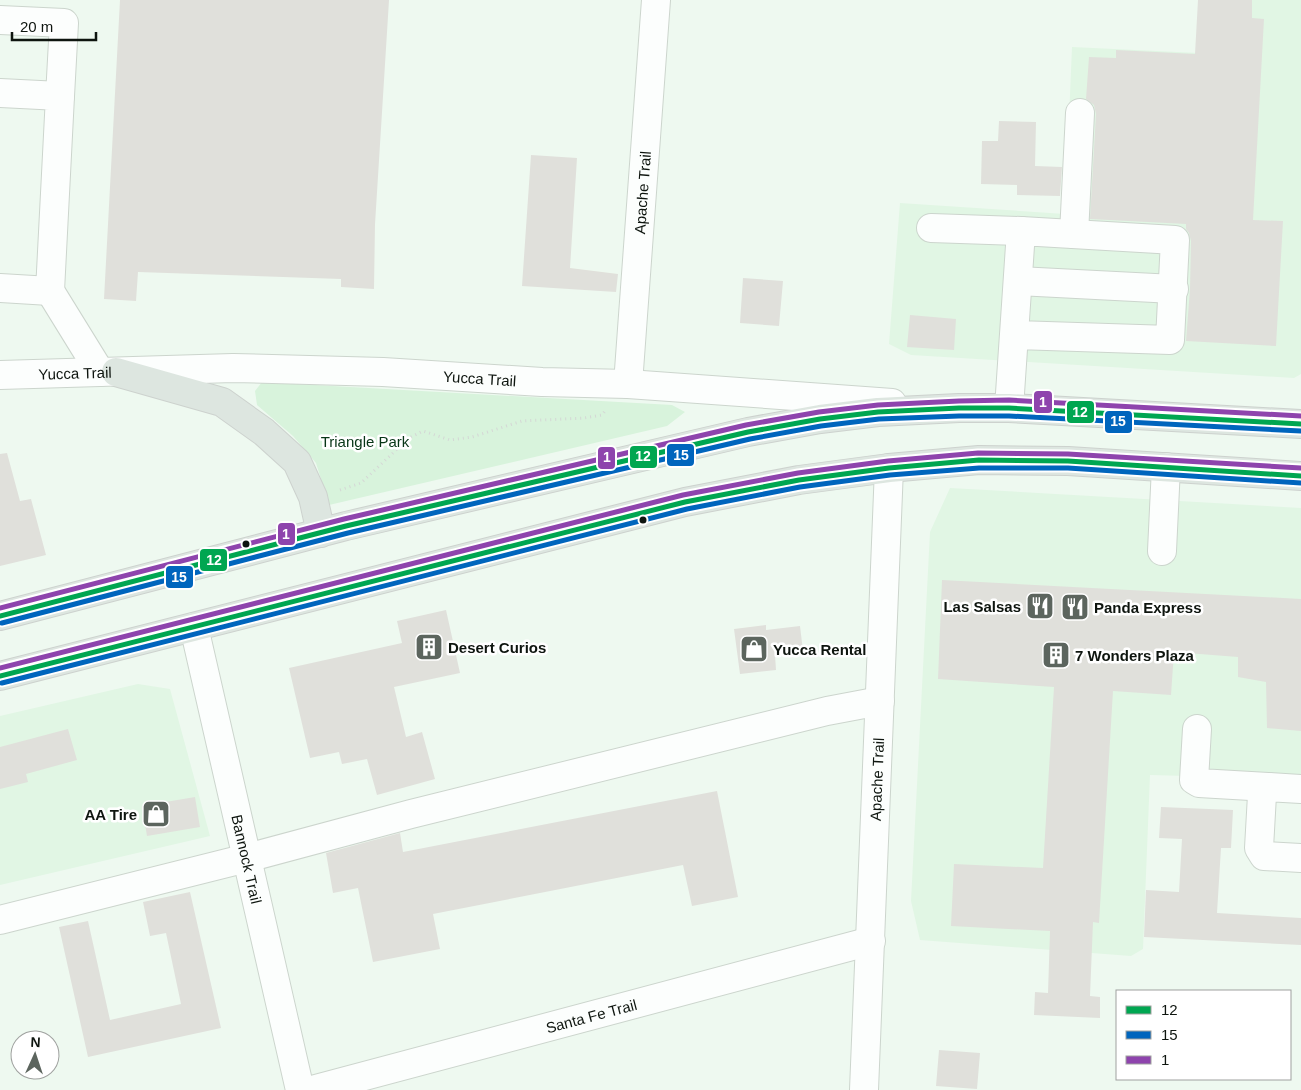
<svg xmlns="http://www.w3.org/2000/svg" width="1301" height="1090" font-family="Arial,sans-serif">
	<rect width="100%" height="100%" fill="#eef9f0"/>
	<path fill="#e1f6e4" d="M1201,0H1301V374L1294,378L911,355L889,344L900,203L1065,214L1072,47L1198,53Z
		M950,488L1301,508V779L1150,775L1143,949L1131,956L920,940L911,901L930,532Z
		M138,684L170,689L210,836L0,885V716Z"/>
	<path fill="#d8f3dc" d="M262,382L672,405L685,412L667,426L329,505L316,463L293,436L257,405L255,391Z"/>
	<path fill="#e0e0db" d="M120,0H389L375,224L374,289L341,287V279L138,272L136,301L104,299Z
		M1198,0H1252V18L1264,19L1253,220L1283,221L1276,346L1186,341L1190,289L1191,241L1189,233L1186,229V224L1090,219L1096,114L1094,105L1086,99L1089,57L1116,58V50L1195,54Z
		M999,121L1036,122L1035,166L1062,167L1060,196L1017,195V185L981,184L982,141H998Z
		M531,155L577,158L570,268L618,274L616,292L522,286Z
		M743,278L783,281L779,326L740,323Z
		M910,315L956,319L954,350L907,347Z
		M7,453L20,501L31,499L46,555L0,566V454Z
		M942,580L1301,599V731L1267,728L1266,682L1238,677V657L1174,652L1171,695L1113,691L1099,923L1093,922L1090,996L1100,997V1018L1034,1015L1035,992L1048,993L1050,931L951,926L954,864L1043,868L1054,687L938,679Z
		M446,610L460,673L394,687L406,737L422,732L435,779L377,795L367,759L342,764L339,752L310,758L289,668L402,643L397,621Z
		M766,625V630L800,626L803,651L775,655L776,670L740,674L734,629Z
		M68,729L77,760L26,774L28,782L0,789V747Z
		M717,791L738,897L692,906L683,865L433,914L440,949L373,962L358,888L333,893L326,853L400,833L403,852Z
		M195,797L200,827L147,836L142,806Z
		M1161,807L1233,810L1231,848H1221L1217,913L1301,918V945L1144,937L1146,890L1179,892L1182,839L1159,838Z
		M190,892L221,1028L88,1057L59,927L88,921L110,1020L181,1004L166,933L150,936L143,902Z
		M939,1050L980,1053L977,1089L936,1086Z"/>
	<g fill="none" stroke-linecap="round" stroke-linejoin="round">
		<defs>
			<g id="minor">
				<path d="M0,20L64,23L60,96"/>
				<path d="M0,93L60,96L50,291L0,288"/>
				<path d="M931,228L1021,231"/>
				<path d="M1074,234L1080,113"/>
				<path d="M1018,281L1174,289"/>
				<path d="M50,291L100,372"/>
				<path id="s1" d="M0,375L233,368L383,372L542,382L628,384L892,403"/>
				<path id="s2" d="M628,384L656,0"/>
				<path d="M1009,408L1021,231L1175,240L1170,340L1014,335"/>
				<path d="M1162,551L1166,467"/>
				<path id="s3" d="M194,627L300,1090"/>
				<path d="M1197,729L1194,780L1199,783L1268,787"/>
				<path d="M1301,789L1268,787L1262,795L1259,848L1264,856L1301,858"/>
				<path d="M0,920L247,858L411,814L827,711L880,701"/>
				<path id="s4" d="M312,1090L871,941"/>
				<path id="s5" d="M864,1090L889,468"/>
			</g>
			<path id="major" d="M116,372L222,402L264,432L297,462L313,497L321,533
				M0,616L346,526L748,432L820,419L878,412L959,408H1009L1301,424
				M0,676L685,502L799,480L889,468L979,460L1068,461L1301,476"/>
		</defs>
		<use href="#minor" stroke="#ccd5cd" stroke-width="30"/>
		<use href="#major" stroke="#cdd2ce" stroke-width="30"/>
		<path stroke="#d4d7d5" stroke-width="3" stroke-dasharray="1 4" stroke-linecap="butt" d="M340,490L361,483L409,438L423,431L450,440L472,437L522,421L584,418L602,415L605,411"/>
		<use href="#minor" stroke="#fcfefd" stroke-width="28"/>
		<use href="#major" stroke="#dde6e0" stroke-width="28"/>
		<defs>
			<path id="bus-1" d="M0,616L346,526L748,432L820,419L878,412L959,408H1009L1301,424
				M0,676L685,502L799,480L889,468L979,460L1068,461L1301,476"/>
			<path id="bus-2" d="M2,623L348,533L750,439L821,426L879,419L959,416H1009L1301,431
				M2,683L687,509L800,487L890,475L979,468H1068L1301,483"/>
			<path id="bus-3" d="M0,608L344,519L746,425L819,412L878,405L959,401L1009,400L1301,416
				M0,668L683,495L798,473L888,461L978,453L1068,454L1301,468"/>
		</defs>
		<use href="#bus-1" stroke="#fff" stroke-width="9"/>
		<use href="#bus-2" stroke="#fff" stroke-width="9"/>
		<use href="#bus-3" stroke="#fff" stroke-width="9"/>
		<use href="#bus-1" stroke="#00a651" stroke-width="5"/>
		<use href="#bus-2" stroke="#0065bd" stroke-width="5"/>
		<use href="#bus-3" stroke="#8e44ad" stroke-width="5"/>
	</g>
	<defs>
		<symbol id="restaurant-square" viewBox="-11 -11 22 22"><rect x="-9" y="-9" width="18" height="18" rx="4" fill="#5c655e" stroke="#fff"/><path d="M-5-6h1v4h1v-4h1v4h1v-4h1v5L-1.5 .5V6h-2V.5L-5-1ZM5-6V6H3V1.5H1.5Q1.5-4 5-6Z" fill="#fff"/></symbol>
		<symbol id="building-square" viewBox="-11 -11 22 22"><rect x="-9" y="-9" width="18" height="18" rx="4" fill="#5c655e" stroke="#fff"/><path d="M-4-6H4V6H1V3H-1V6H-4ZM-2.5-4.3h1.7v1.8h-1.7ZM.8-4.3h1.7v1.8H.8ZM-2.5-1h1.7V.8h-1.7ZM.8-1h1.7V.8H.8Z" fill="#fff"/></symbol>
		<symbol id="shop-square" viewBox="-11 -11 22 22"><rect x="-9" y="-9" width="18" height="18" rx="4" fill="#5c655e" stroke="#fff"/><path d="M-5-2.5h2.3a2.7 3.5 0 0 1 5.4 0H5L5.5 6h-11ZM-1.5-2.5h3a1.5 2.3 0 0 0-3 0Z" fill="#fff"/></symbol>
	</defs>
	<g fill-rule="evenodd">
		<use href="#restaurant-square" x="1024" y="590" width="32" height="32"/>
		<use href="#restaurant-square" x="1059" y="591" width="32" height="32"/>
		<use href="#building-square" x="413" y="631" width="32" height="32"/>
		<use href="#shop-square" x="738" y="633" width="32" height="32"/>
		<use href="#building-square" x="1040" y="639" width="32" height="32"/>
		<use href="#shop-square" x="140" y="798" width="32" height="32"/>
	</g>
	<g fill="#0e150f" stroke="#fff" stroke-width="2">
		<circle cx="643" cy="520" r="4.5"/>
		<circle cx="246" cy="544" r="4.5"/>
	</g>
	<g text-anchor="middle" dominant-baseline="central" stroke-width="5" stroke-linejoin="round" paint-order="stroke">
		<g font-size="15" fill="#0e150f" stroke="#fff">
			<text stroke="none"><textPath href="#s2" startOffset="192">Apache Trail</textPath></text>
			<text stroke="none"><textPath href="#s1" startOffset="75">Yucca Trail</textPath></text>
			<text stroke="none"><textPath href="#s1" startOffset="480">Yucca Trail</textPath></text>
			<text stroke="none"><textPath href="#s5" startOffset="311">Apache Trail</textPath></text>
			<text stroke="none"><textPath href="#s3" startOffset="238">Bannock Trail</textPath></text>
			<text stroke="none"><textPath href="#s4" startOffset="289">Santa Fe Trail</textPath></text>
		</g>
		<g font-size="15" fill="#073516" stroke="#fff">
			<text x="365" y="441">Triangle Park</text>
		</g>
		<g font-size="15" font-weight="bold" fill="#0e150f" stroke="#fff" text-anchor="start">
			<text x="1021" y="606" text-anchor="end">Las Salsas</text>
			<text x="1094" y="607">Panda Express</text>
			<text x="448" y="647">Desert Curios</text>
			<text x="773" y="649">Yucca Rental</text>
			<text x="1075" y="655">7 Wonders Plaza</text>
			<text x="137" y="814" text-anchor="end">AA Tire</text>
		</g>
	</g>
	<g stroke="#fff" stroke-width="2">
		<rect x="1033" y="390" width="20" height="24" rx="5" fill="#8e44ad"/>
		<rect x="1066" y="400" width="29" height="24" rx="5" fill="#00a651"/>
		<rect x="1104" y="410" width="29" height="24" rx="5" fill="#0065bd"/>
		<rect x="666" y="443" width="29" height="24" rx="5" fill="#0065bd"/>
		<rect x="629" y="445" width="29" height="24" rx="5" fill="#00a651"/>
		<rect x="597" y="446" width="19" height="24" rx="5" fill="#8e44ad"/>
		<rect x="277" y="522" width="19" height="24" rx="5" fill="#8e44ad"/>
		<rect x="199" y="548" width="29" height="24" rx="5" fill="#00a651"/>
		<rect x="165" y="565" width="29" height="24" rx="5" fill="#0065bd"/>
	</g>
	<g font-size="14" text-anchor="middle" font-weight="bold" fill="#fff">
		<text x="1043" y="407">1</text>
		<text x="1080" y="417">12</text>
		<text x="1118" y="426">15</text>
		<text x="681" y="460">15</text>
		<text x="643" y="461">12</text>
		<text x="607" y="462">1</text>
		<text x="286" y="539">1</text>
		<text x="214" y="565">12</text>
		<text x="179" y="582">15</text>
	</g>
	<rect x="1116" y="990" width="175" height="90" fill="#ffffff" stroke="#9fa19f"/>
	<rect x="1126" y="1006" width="25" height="8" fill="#00a651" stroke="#9fa19f"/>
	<text x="1161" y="1015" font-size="15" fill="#0e150f">12</text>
	<rect x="1126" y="1031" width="25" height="8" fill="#0065bd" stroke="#9fa19f"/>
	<text x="1161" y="1040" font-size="15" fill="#0e150f">15</text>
	<rect x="1126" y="1056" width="25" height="8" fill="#8e44ad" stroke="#9fa19f"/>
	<text x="1161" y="1065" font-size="15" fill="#0e150f">1</text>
	<g transform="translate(35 1055) rotate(3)"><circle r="24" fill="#ffffff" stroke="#9fa19f"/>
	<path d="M0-4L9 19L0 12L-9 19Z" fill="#5c655e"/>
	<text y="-8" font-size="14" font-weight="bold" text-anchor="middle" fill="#0e150f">N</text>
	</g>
	<path d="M12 32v8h84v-8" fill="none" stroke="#0e150f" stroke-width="2.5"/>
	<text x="20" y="32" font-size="15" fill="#0e150f" stroke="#ffffff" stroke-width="4" paint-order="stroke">20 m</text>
</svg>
